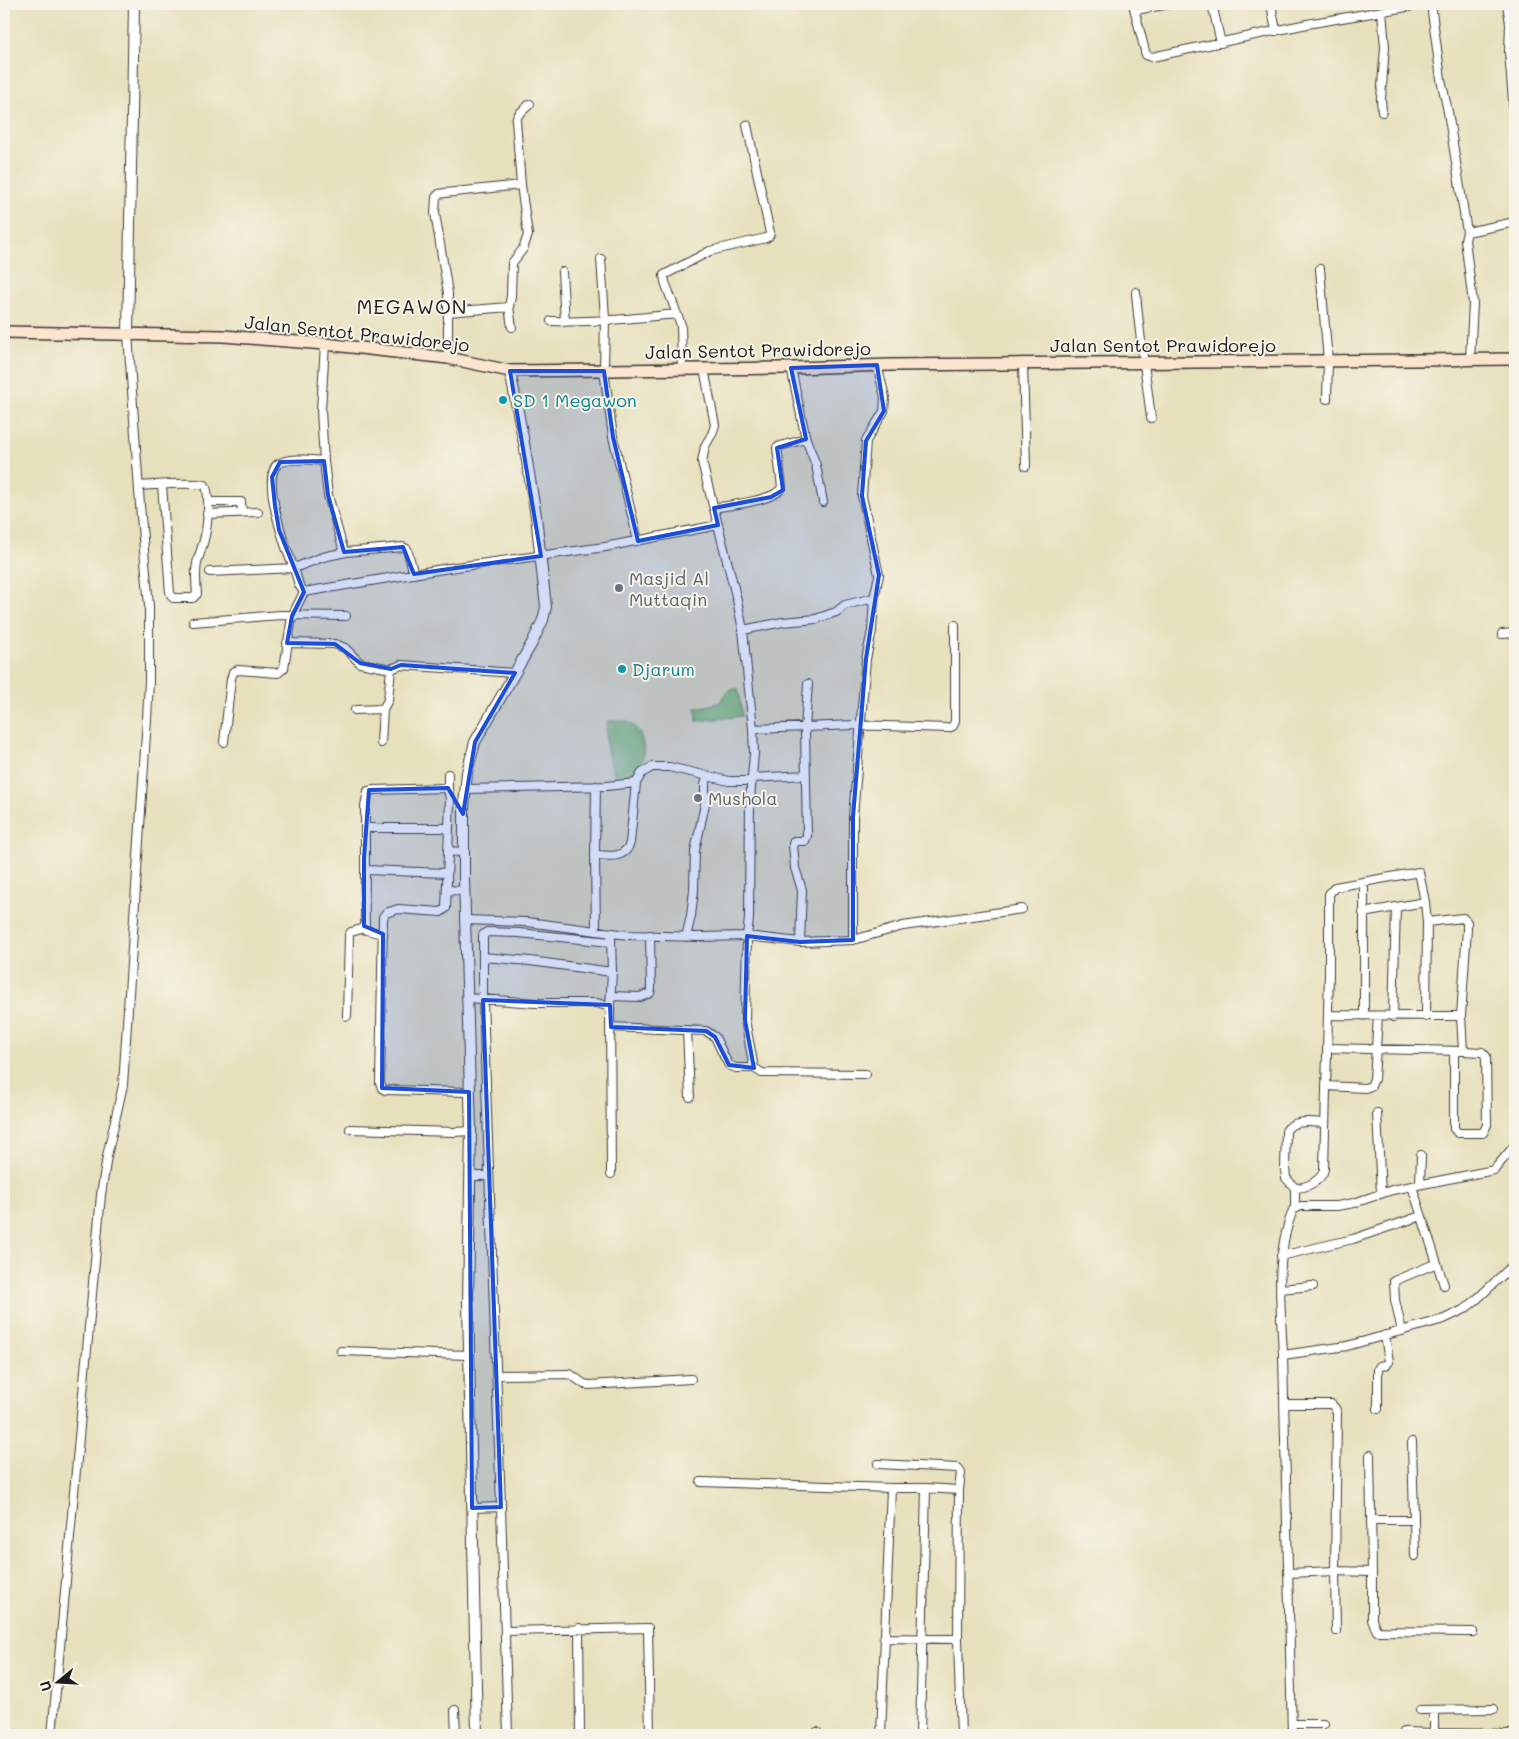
<svg xmlns="http://www.w3.org/2000/svg" width="1519" height="1739" font-family="Mali,sans-serif">
	<rect width="100%" height="100%" fill="#f7f3e8"/>
	<filter id="ink" filterUnits="userSpaceOnUse"><feTurbulence type="fractalNoise" baseFrequency=".02" numOctaves="2"/><feDisplacementMap in="SourceGraphic" scale="10" xChannelSelector="R" yChannelSelector="G"/><feConvolveMatrix kernelMatrix="1 2 1 2 8 2 1 2 1" color-interpolation-filters="sRGB"/></filter>
	<filter id="wash" filterUnits="userSpaceOnUse"><feTurbulence type="fractalNoise" baseFrequency=".0096" numOctaves="4" result="noise"/><feDisplacementMap in="SourceGraphic" scale="20" xChannelSelector="R" yChannelSelector="G"/><feGaussianBlur stdDeviation="1.12" result="paint"/><feColorMatrix in="noise" values="0 0 0 0 0 0 0 0 0 0 0 0 0 0 0 0 0 1.4 0 .05"/><feComposite in="paint" operator="in"/></filter>
	<g filter="url(#wash)">
		<rect width="100%" height="100%" fill="#e7e0bc"/>
		<path fill="#90c577" stroke="#56704a" d="M738,689L742,716L697,721L696,708L719,703L729,690Z
			M608,721C615,721 625,720 631,724C645,733 647,757 638,770C633,777 626,781 618,784C609,758 603,749 608,721Z"/>
	</g>
	<g filter="url(#ink)">
		<g fill="none" stroke-linecap="round" stroke-linejoin="round">
			<defs>
				<path id="minor" d="M1133,4L1146,55L1152,57L1307,24L1424,4
					M1212,4L1221,43
					M1271,4L1276,31
					M1431,4L1441,79L1448,112L1467,232
					M1507,4L1510,24L1509,51L1515,127
					M1135,10L1170,4
					M1382,11L1385,47L1381,99L1382,112
					M521,185L516,120L519,114L530,104
					M601,259L605,318L604,371L608,400L613,437L638,541
					M1320,269L1328,361L1327,399
					M562,272L565,322
					M1136,292C1139,334 1146,375 1151,418
					M509,307L512,327
					M551,321C594,323 635,318 677,314
					M448,358V293L435,213L436,197L439,194L445,193L521,185L528,235L523,249L512,263L511,296L509,307L448,312
					M1470,360L1473,303L1465,240L1467,232L1515,222
					M1023,364L1026,466
					M704,369L715,425L712,434L705,446L702,462L737,600L743,630L753,729L754,754L750,799L749,918L747,936L800,942L853,940L903,926L1022,909
					M682,370L681,325L665,282L664,275L710,251L766,238L769,236L770,233L747,125
					M806,439L816,465L823,502
					M324,461L328,495L344,552
					M139,486C160,485 184,482 205,485C211,495 207,529 204,540C202,548 199,555 197,563C195,574 196,584 197,594L193,598H173L170,593L162,485
					M208,502H241L242,513
					M714,508C729,505 776,501 782,487L777,448L780,446L806,439L791,368
					M207,514L258,512
					M210,572L294,568C286,551 260,476 278,464C288,457 313,460 324,461L321,410L325,344
					M304,592L299,585L294,568L323,557L346,552L403,547L407,549L414,574
					M193,622L280,615L346,616
					M743,630L783,622L816,619L836,612L845,605L874,598
					M1502,634L1515,633
					M287,643L335,644L345,648L360,663L391,669
					M355,710L383,709L388,700L391,669L401,665L515,673
					M753,729L854,725L948,728L953,726L955,721V625
					M224,742L231,679L233,672L238,670L278,673L284,668L292,616L304,592L449,568L605,547L718,525
					M381,743L383,709
					M752,778L806,775
					M448,788V774
					M465,789L606,786L636,783L642,773L652,767H669L729,781H751
					M365,828H449
					M448,851L463,852
					M595,855C609,856 625,859 630,843L636,783
					M365,870C365,879 364,926 366,930L383,934
					M447,873L365,870V806L368,791L373,790L448,788L450,800L446,908L441,912L398,909L386,913L383,917L380,1083L382,1088L385,1090L469,1092
					M448,890L464,891
					M1363,913L1396,907
					M465,920L527,922L628,935L699,937L747,936L745,1020L754,1068L762,1073L866,1074
					M596,931L595,855L596,786
					M686,937L691,916L694,890L695,851L705,804V784L708,777
					M611,939L612,972
					M853,940V817L866,659L872,631L874,598L879,575L862,496L866,441L884,411L885,397L877,365
					M800,942L802,890L795,868L793,844L794,841H805L807,836L805,728L808,684
					M483,957L530,961L612,972L610,1007
					M611,996L640,997L650,993L651,989L650,935
					M468,998L535,1003H597L610,1007L611,1174
					M1328,1015L1461,1016L1467,929V922L1463,918L1427,922L1426,1017
					M347,1016L349,935L351,932L365,928
					M1364,1016V882
					M1393,1017L1396,907L1425,902
					M611,1027L706,1031L715,1037L725,1058L729,1065L736,1068H754
					M687,1030L690,1097
					M1327,1048L1463,1051L1461,1016
					M1454,1051V1129L1458,1133H1483L1487,1125L1486,1056L1482,1052L1463,1051
					M1326,1086L1365,1088L1371,1086L1374,1079L1378,1016
					M1377,1113L1381,1193
					M350,1129L454,1132L471,1131
					M470,1176H489
					M1420,1184L1421,1155
					M1412,1186L1444,1285
					M1295,1188C1306,1188 1322,1181 1324,1169L1329,973V894L1335,887L1419,872L1425,902L1427,922
					M1295,1208V1188L1286,1178L1285,1168L1286,1131C1293,1118 1313,1123 1325,1123
					M1281,1256L1353,1239L1421,1216
					M1510,1268L1515,1278
					M1280,1289L1313,1286
					M1402,1331L1395,1300L1394,1281L1437,1263
					M341,1351L469,1355
					M1283,1355C1281,1306 1274,1257 1293,1210L1301,1206H1337L1354,1203L1392,1190L1494,1170L1515,1145
					M496,1375L570,1374L584,1384L589,1385L691,1379
					M1284,1404H1331L1335,1408L1337,1413L1335,1571L1372,1572L1370,1455
					M1378,1409V1369L1380,1366L1386,1365L1389,1362L1385,1335
					M1412,1442L1414,1520
					M878,1464L958,1468L961,1472L959,1490
					M701,1482L891,1488
					M501,1507L483,1000V935L487,932L519,933L611,942
					M472,1508L501,1507L508,1735
					M1371,1520H1414L1415,1556
					M1372,1572V1620L1377,1631L1473,1632
					M1289,1573L1335,1571L1336,1631
					M579,1628L580,1735
					M506,1631L648,1628L650,1735
					M884,1638L958,1639L961,1735
					M455,1710L456,1735
					M1420,1710L1494,1709
					M1434,1710V1733L1515,1734
					M1292,1724H1324
					M1404,1732L1434,1733
					M52,1735L101,1195L107,1156L123,1085L147,719L149,681V606L140,505L128,334
					M817,1735V1732
					M881,1735L891,1488H926
					M920,1735L926,1488L959,1490L958,1639
					M1292,1735L1283,1355L1347,1346L1444,1319L1465,1309L1476,1300L1510,1268L1515,1266"/>
				<path id="tertiary" d="M128,334L134,4
					M477,1735L468,1302L471,1131L464,878V807L467,772L475,742L532,643L543,620L546,607L536,516L524,443L510,371"/>
				<path id="secondary" d="M4,332L223,336L325,344L448,358L510,371L791,368L891,365L1515,359"/>
			</defs>
			<use href="#minor" stroke="#3a3934" stroke-width="10"/>
			<use href="#tertiary" stroke="#3a3934" stroke-width="12"/>
			<use href="#secondary" stroke="#3a3934" stroke-width="14"/>
			<use href="#minor" stroke="#fff" stroke-width="8"/>
			<use href="#tertiary" stroke="#fff" stroke-width="10"/>
			<use href="#secondary" stroke="#fbe5cf" stroke-width="11"/>
		</g>
	</g>
	<path fill="#1d4ed8" fill-opacity="0.2" stroke="#1d4ed8" stroke-width="4" stroke-linejoin="round" d="M877,365L884,411L866,441L862,496L879,575L866,659L853,817V940L800,942L747,936L745,1020L754,1068L729,1065L715,1037L706,1031L611,1027L610,1005L483,1000L501,1507L472,1508L469,1092L382,1088L383,934L364,926V858L369,790L448,788L463,814L475,742L515,673L401,665L391,669L360,663L335,644L287,643L292,616L304,592L279,530L275,506L272,477L280,462L324,461L328,495L344,552L403,547L414,574L541,556L510,371H604L613,437L638,541L718,525L714,508L771,497L783,490L777,448L806,439L791,368Z"/>
	<g fill="#0f9aa8" stroke="#f7f3e8" stroke-width="2">
		<circle cx="503" cy="400" r="5"/>
		<circle cx="622" cy="669" r="5"/>
	</g>
	<g fill="#6b7280" stroke="#f7f3e8" stroke-width="2">
		<circle cx="619" cy="588" r="5"/>
		<circle cx="698" cy="798" r="5"/>
	</g>
	<g text-anchor="middle" dominant-baseline="central" stroke-width="4" stroke-linejoin="round" paint-order="stroke">
		<g font-size="18" fill="#1c1c1c" stroke="#f7f3e8">
			<text transform="translate(357 333) rotate(6)">Jalan Sentot Prawidorejo</text>
			<text x="1163" y="345">Jalan Sentot Prawidorejo</text>
			<text transform="translate(758 350) rotate(-1)">Jalan Sentot Prawidorejo</text>
		</g>
		<g font-size="18" fill="#0d838f" stroke="#f7f3e8" text-anchor="start">
			<text x="513" y="400">SD 1 Megawon</text>
			<text x="632" y="669">Djarum</text>
		</g>
		<g font-size="18" fill="#5b616d" stroke="#f7f3e8" text-anchor="start">
			<text x="629" y="578">Masjid Al<tspan x="629" dy="21">Muttaqin</tspan></text>
			<text x="708" y="798">Mushola</text>
		</g>
		<g font-size="20" letter-spacing="1" fill="#1c1c1c" stroke="#f7f3e8">
			<text x="412" y="306">MEGAWON</text>
		</g>
	</g>
	<rect width="1519" height="1739" fill="none" stroke="#f7f3e8" stroke-width="20"/>
	<g transform="translate(58 1682) rotate(252)" stroke="#f7f3e8" stroke-width="4" paint-order="stroke">
	<path d="M0-4L9 19L0 12L-9 19Z" fill="#1c1c1c"/>
	<text y="-8" font-size="14" font-weight="bold" text-anchor="middle" fill="#1c1c1c">U</text>
	</g>
</svg>
